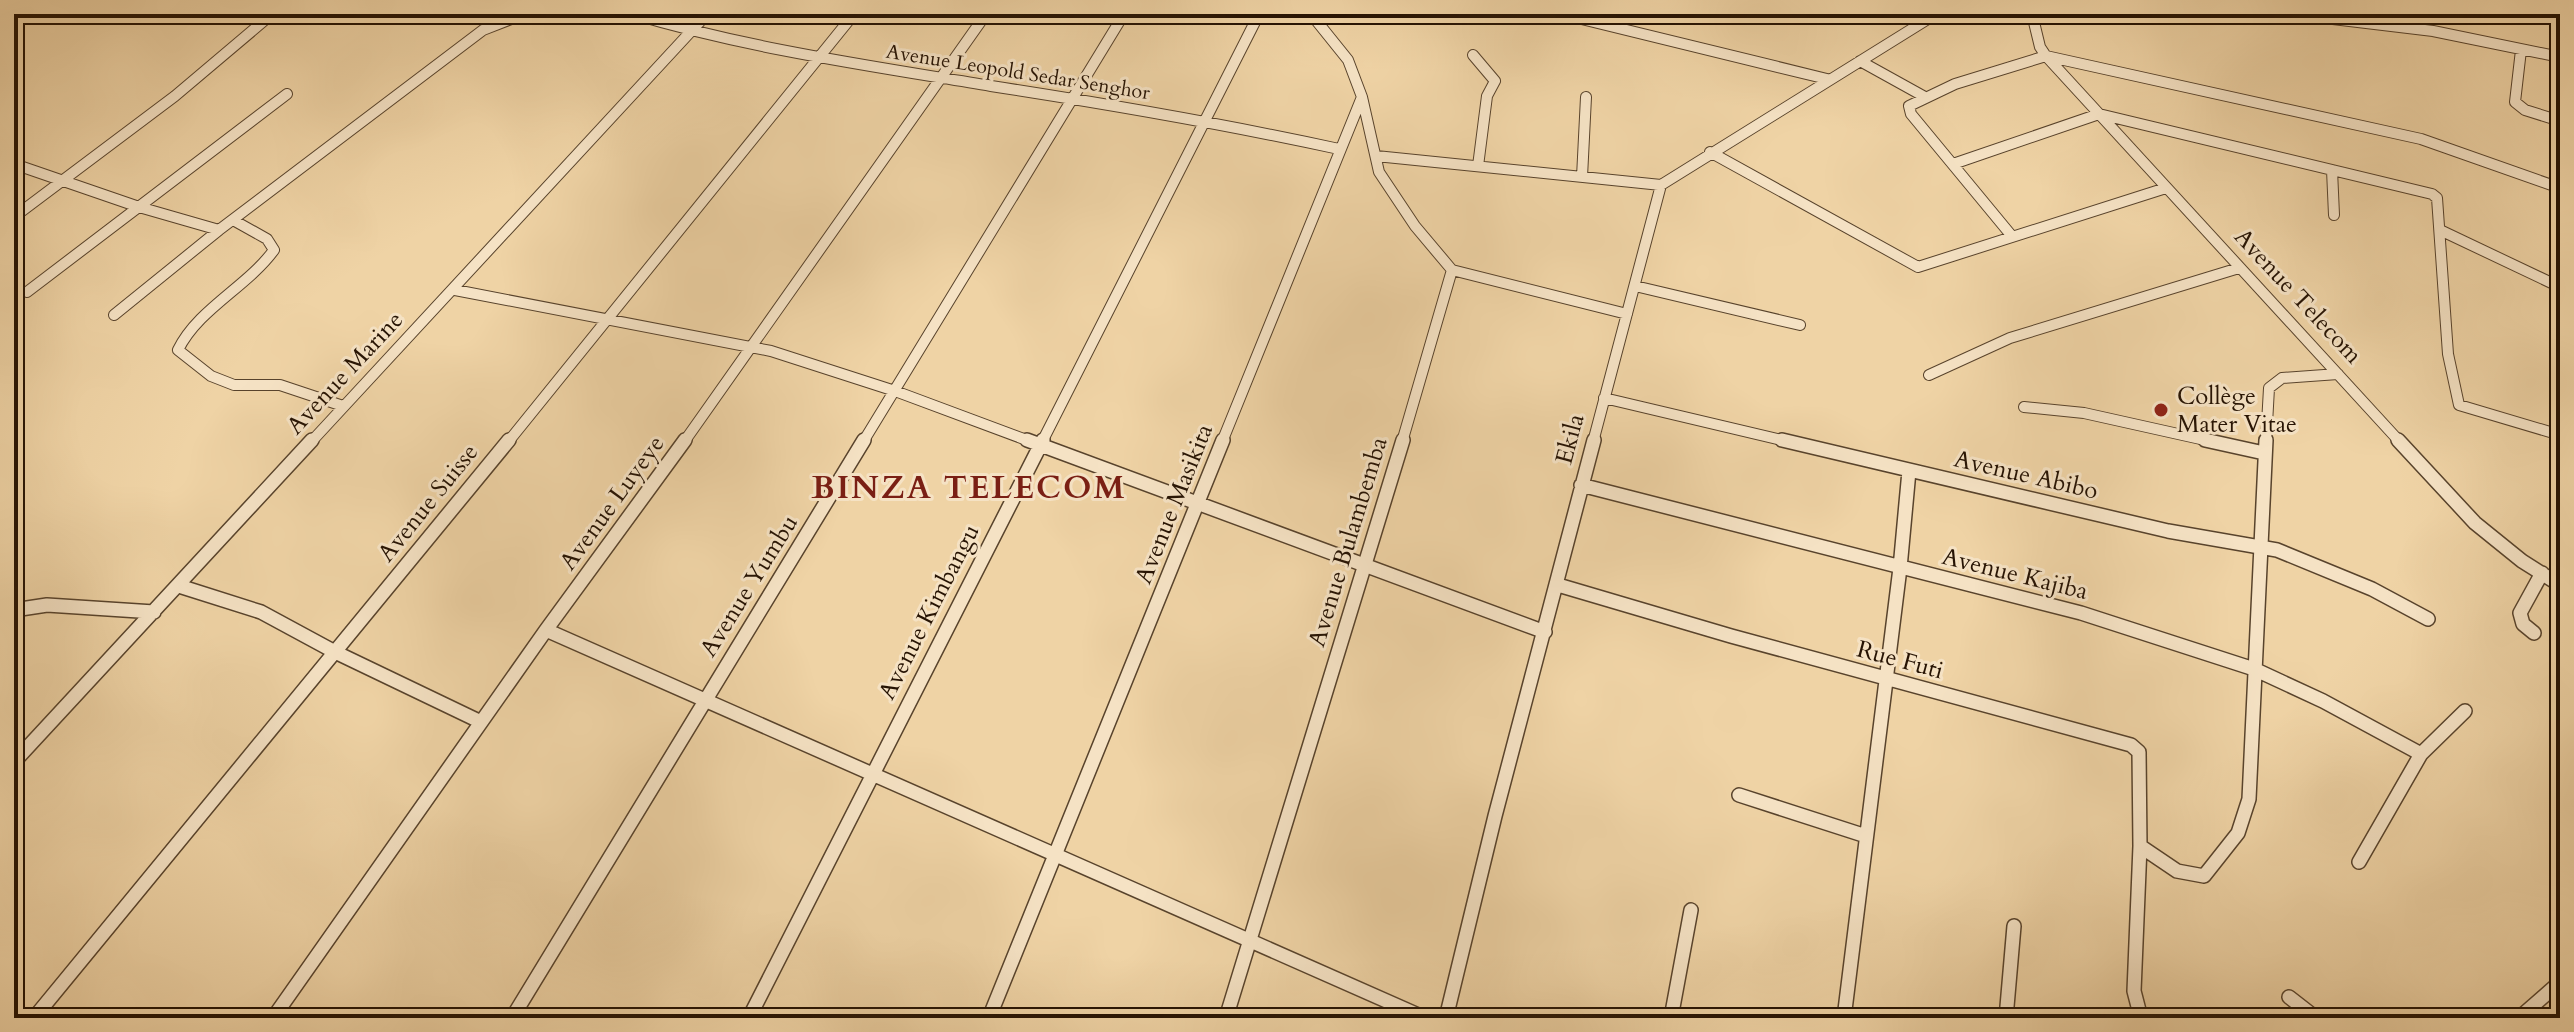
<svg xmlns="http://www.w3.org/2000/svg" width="2574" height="1032" font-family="Cardo,serif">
	<rect width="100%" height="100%" fill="#efd3a5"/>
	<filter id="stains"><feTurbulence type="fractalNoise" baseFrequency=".0025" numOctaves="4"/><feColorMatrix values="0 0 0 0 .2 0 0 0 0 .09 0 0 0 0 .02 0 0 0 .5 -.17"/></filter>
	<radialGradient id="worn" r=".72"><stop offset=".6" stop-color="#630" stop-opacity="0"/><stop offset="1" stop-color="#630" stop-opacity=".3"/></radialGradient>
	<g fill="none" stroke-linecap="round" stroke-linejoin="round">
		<defs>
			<path id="minor-far1" d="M633,14C750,49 871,66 991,86C1108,104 1224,124 1339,149
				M1561,14L1827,79
				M1904,14L1928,19
				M2032,14L2040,47L2046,56L2400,442
				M2291,14L2433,31L2560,57
				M2538,14L2560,18
				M2521,50L2515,102L2525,110L2560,121
				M1473,55L1495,81L1487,96L1478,166
				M1860,61L1925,97
				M1362,97L1379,172L1415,226L1452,270L1402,442
				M1710,152L1918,267L2166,188
				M1376,156L1661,185
				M14,164L139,207L219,230
				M1953,164L2099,114L2432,194L2437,198L2448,354L2459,405L2560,435
				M2332,170L2334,215
				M1582,177L1586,97
				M14,217L175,96L272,14
				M233,220L267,239L274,250C247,287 198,309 178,350L211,376L234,385H280L343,406
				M2442,231L2560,287
				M2011,235L1911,114L1909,106L1955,84L2046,56L2421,139L2560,188
				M1452,270L1627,314
				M1635,286L1800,325
				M455,290L771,351L895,391L1032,442
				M27,292L287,94
				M114,315L219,230L483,30L524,14
				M1929,375L2010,338L2239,268
				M1604,398L1790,442
				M2024,407L2084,413L2214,442
				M311,442L707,14
				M508,442L854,14
				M684,442L986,14
				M863,442L1124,14
				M1042,442L1259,14
				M1222,442L1362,97L1348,60L1311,14
				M1593,442L1661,185L1936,14
				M2266,442L2269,388L2282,378L2338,374"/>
			<path id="minor" d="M1027,440L1545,632
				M1782,440L2168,531L2277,550L2372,589L2428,619
				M2205,440L2264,453
				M2398,440L2475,523L2522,561L2560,585
				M1581,485L2081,613L2254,669L2323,701L2421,754
				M1558,585L1731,636L2131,745L2139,752L2140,846L2134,991L2141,1018
				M179,586L261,612L335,652L481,722
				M14,610L47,605L154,612
				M546,630L1425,1018
				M2534,633L2523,624L2520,613L2542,573
				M14,762L312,440
				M1739,795L1866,836
				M2140,846L2177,871L2204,876L2238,833L2249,799L2266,440
				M2359,862L2421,754L2465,711
				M2289,997L2316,1018
				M34,1018L509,440
				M273,1018L546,630L685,440
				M512,1018L864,440
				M749,1018L1043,440
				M989,1018L1223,440
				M1226,1018L1403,440
				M1446,1018L1495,816L1594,440
				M1671,1018L1691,910
				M1844,1018L1900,568L1909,471
				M2006,1018L2014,926
				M2519,1018L2560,982"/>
		</defs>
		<use href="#minor-far1" stroke="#58432c" stroke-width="12"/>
		<use href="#minor" stroke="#58432c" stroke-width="16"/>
		<use href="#minor-far1" stroke="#f5e2c4" stroke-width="10"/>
		<use href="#minor" stroke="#f5e2c4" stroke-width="13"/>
	</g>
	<circle fill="#8f2418" stroke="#f5e2c4" stroke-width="3" cx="2161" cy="410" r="8"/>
	<g text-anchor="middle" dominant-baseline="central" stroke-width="6" stroke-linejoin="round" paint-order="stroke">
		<g font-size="20" fill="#261303" stroke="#f5e2c4">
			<text transform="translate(1018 72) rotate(9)">Avenue Leopold Sedar Senghor</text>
		</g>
		<g font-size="24" fill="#261303" stroke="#f5e2c4">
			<text transform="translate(2298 296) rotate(47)">Avenue Telecom</text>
			<text transform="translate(345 373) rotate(-47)">Avenue Marine</text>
			<text transform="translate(1570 439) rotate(-75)">Ekila</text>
			<text transform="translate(2026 475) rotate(13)">Avenue Abibo</text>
			<text transform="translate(428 503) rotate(-51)">Avenue Suisse</text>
			<text transform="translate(612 503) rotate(-54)">Avenue Luyeye</text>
			<text transform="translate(1174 504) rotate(-68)">Avenue Masikita</text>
			<text transform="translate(1348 542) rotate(-73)">Avenue Bulambemba</text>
			<text transform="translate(2015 574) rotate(14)">Avenue Kajiba</text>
			<text transform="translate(749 586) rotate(-58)">Avenue Yumbu</text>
			<text transform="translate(929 612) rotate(-63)">Avenue Kimbangu</text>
			<text transform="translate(1900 660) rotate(15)">Rue Futi</text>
		</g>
		<g font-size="24" fill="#261303" stroke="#f5e2c4" text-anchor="start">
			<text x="2177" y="396">Collège<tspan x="2177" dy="28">Mater Vitae</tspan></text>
		</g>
		<g font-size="32" font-weight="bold" letter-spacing="2" fill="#7a1f14" stroke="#f5e2c4">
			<text x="969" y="488">BINZA TELECOM</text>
		</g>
	</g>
	<rect width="2574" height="1032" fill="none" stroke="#efd3a5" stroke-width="48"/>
	<rect x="16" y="16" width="2542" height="1000" fill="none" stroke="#261303" stroke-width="4"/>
	<rect x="24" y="24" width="2526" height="984" fill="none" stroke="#261303" stroke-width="2"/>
	<rect width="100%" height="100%" filter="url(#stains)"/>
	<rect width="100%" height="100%" fill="url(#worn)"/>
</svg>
